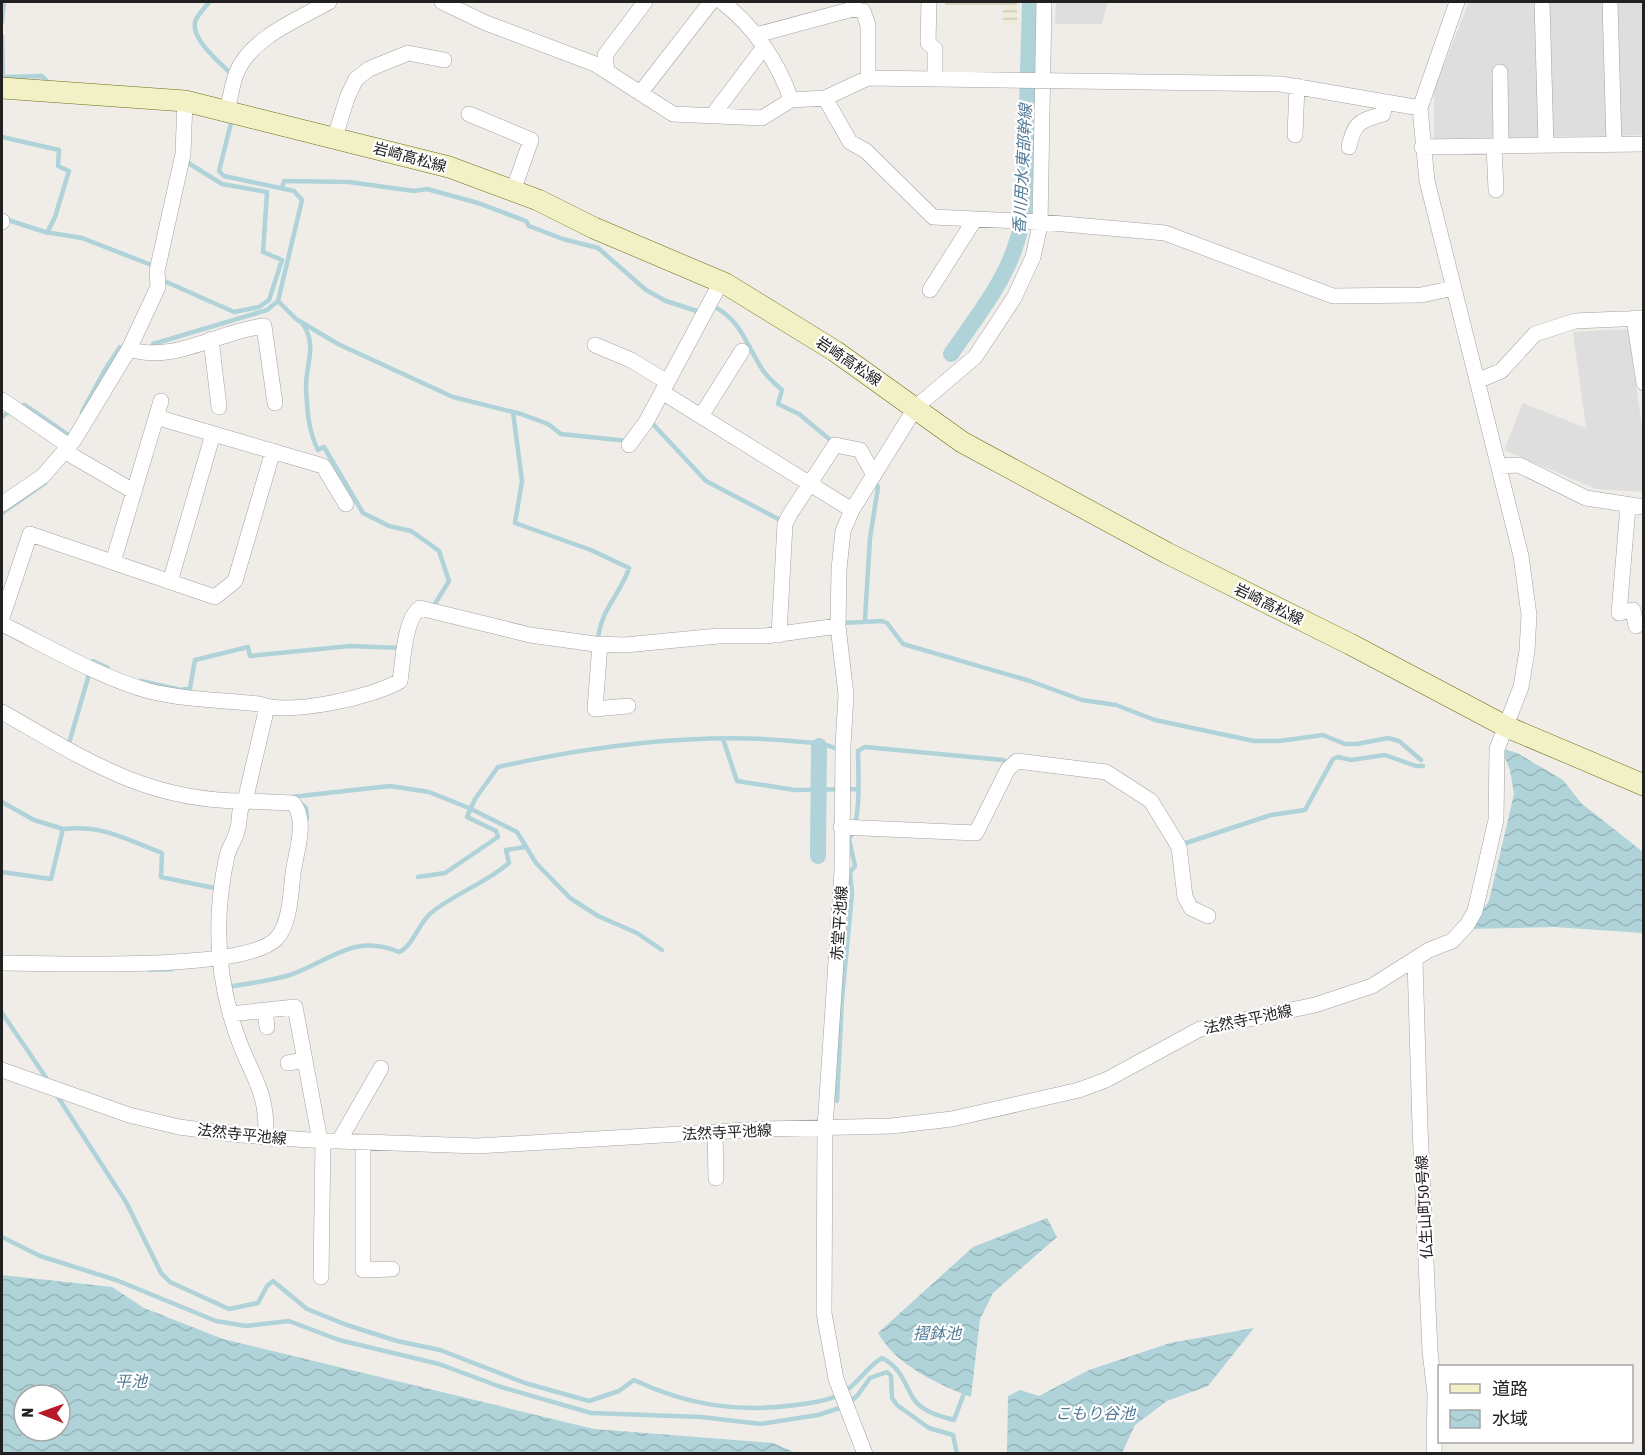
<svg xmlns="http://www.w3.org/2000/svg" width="1645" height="1455" font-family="'Asap Condensed','Noto Sans JP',sans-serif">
	<defs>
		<pattern id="farmland-rules" width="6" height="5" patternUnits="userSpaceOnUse" patternTransform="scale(1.5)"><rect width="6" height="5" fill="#ececd7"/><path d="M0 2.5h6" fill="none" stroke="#cacab8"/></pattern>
		<pattern id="water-waves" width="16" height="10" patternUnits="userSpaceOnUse" patternTransform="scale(1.5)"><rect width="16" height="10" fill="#afd3d8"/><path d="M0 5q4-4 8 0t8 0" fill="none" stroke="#96b5b9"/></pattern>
	</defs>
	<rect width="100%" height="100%" fill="#f0ede9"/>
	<path fill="#dfdede" d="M1056,2H1108L1102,24H1055Z
		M1469,2H1643V135L1434,139V90Z
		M1628,329L1643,434V492L1596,489L1504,450L1523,403L1586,428L1573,332Z"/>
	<path fill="url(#farmland-rules)" d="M945,2H1017V25L1003,24V6L945,5Z"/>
	<path fill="url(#water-waves)" fill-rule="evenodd" d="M1501,748L1517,753L1563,780L1581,803L1643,852V933L1554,927L1468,929L1489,901L1514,794L1510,770Z
		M1047,1218L1057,1237L993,1293L980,1319L971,1397C937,1384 896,1365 878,1333L973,1247Z
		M2,1275L112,1287L144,1308L223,1339L594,1429L773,1443L796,1453H2ZM24,1395H60V1431H24Z
		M1254,1328L1208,1386L1167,1401L1135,1425L1122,1453H1007L1008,1396L1020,1390L1039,1396L1089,1370L1170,1343Z"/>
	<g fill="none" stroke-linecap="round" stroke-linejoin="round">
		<path stroke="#afd3d8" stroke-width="4.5" d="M209,2C205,8 197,15 195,22C191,40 221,63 233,76
			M2,22L4,2
			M2,36L3,82
			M3,77L42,76L50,84
			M2,137L59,150L58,166L69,171L55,217L47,233
			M282,188L284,181L349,182L414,191L427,189L478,203L526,221L529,226L563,239L598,248L646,290L666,301L700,312
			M5,219L45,232L82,238L154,266
			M162,280L234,312L259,307L269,300L282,260L263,252L267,192L222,184L185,161
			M278,301L296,319L338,344L453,397L521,414L548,424L561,434L628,441
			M713,306C741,320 746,344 762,369C767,377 775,384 782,390L778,404L799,414L834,443
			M302,323C318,345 306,363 306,386C307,408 308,431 318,450L324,447L363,513L389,526L411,531L431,545L439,551L449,581L433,607
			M153,344L267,310L278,301L302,200L294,191L224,176L219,171L232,119
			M19,407L25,405L70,436
			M82,412L106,368L120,347
			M513,412L522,481L515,523L591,550L629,568C620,596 600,609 598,641
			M2,417L11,410
			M651,422L706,481L784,522
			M2,513L45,483
			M865,619L870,538L878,487L874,480
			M842,623L882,621L887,623L903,644L1030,681L1082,700L1116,705L1155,720L1254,741H1279L1323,735L1345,744H1357L1388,738L1399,741L1421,760
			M141,681L181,690L190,688L195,660L248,647L250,656L350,646L401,648
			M723,739L737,781L795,790L857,789
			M69,743L93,661L108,668
			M291,797L390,786L429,792L469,808L517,832L536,863L570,898L598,916L637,933L662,950
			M298,801L306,808L307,819
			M2,802L34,820L63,829
			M1180,845L1271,815L1305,810L1333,759L1338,757L1351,760L1385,755L1416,766H1423
			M2,872L51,879L63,829C104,825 125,839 162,853L161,877L219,889
			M418,877L445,873L498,837L496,831L467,817L475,799L498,767C590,746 698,732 792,741C809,743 826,742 840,751
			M149,970L173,969
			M226,987C246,984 270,981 290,975C332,960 354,933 399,952C413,946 418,924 431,913C455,893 485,884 509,863L506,850L525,847
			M2,1013L49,1082
			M56,1094L126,1202L161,1273L170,1282L229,1309L258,1303L267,1286L273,1281L307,1309L347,1325L397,1341L440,1350L525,1383L589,1401L619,1391L634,1380C687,1405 737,1413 796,1405C811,1403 827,1401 841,1394C857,1386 866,1367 882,1358C900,1367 904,1382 913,1398C922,1412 940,1416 954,1420L966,1388
			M837,1101L842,999L852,894L850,872L855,866L849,839C862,820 858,773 858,751L865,747L1003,760L1009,763
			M2,1237L40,1256L116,1280L216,1321L246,1326L289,1321L339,1340L439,1364L501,1387L591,1413L701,1417L761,1424L818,1415L843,1407L857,1396L870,1378L887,1372L891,1376L892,1398L897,1405L929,1428L953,1435L957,1454"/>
		<path stroke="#afd3d8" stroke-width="16" d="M951,354C984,306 1015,271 1024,211L1030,2
			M818,856L819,746"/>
		<defs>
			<path id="minor" d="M442,2L486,23L595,64L673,114L762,118L791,100L825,98L868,78L1281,84L1420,108
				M722,2C753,25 779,63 791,100
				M929,2L928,43L935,49V78
				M1542,2L1546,145
				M1610,2L1614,144
				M756,35L853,9L863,11L868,25V78
				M607,71L605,55L645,2
				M1500,72L1501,146
				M641,92L711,2
				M825,98L850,142L866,151L933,217L1041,222L1165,233L1333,296L1421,295L1454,288
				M227,110C230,99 232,86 236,74C250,38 297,20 329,2
				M469,114L531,140L513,191
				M712,116L764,47
				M1295,135L1297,86
				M335,137L347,98L356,79L369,69L408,53L444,60
				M1494,146L1496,190
				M1349,147C1354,122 1360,121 1383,114L1385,102
				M1422,147L1644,144
				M2,222V221
				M930,290L975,219
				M1634,318L1644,383
				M211,339L219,407
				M595,345L631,360L667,382
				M129,349C174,364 219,331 264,326L275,403
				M1477,381L1501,371L1535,334L1575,321L1644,318
				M662,392L852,510
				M2,400L69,446
				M701,416L742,351
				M156,417L323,466L346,504
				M629,445L646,422L721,282
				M64,451L133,491
				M1499,466L1519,465L1586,498L1644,507
				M2,504L43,476L74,440L129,349L158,287L157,271L183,154L185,101
				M1628,507L1619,613L1633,610L1636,626
				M113,562L161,401
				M170,582L213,434
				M2,618L30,534L215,597L235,581L273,451
				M2,624C47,646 101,678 149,691C185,700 223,700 259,704C289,716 373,697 400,681C403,663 404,619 420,608L530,635L595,644L625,645L718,636H765L838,626
				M779,635L785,524L790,514L835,445L860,450L874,475
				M600,644L595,709L628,706
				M2,712C85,759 145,801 245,801C237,809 241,821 237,831C235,840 229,847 227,856C213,919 217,982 239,1041C254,1081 267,1090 266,1137
				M841,827L976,833L1008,769L1017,761L1106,772L1151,801L1179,847L1185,897L1191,908L1208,916
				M1415,960L1420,1127L1430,1351L1435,1394L1434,1454
				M2,963C54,963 243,972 276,939C290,925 291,892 293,873C296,852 308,820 293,803L245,801L267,707
				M265,1011L267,1027
				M230,1014L295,1007L320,1141
				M288,1063L305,1060
				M2,1070L129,1115L179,1127L241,1135L309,1140L477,1146L764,1129L891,1126L952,1119L1079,1090L1106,1080L1200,1029L1315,1005L1372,986L1429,950L1452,941L1467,925L1475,911L1496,820L1497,749L1521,687L1527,651L1529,615L1521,556L1427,181L1420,108L1457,2
				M715,1132L716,1178
				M339,1141L381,1068
				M363,1142V1270L392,1269
				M321,1277L323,1141
				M865,1454L836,1379L824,1313L825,1128L842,871L843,746L846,695L838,626L839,569L843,531L852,510L916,407L975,357L1014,298L1033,257L1040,225L1044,2"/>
			<path id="secondary" d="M2,88L185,101L449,167L538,200L594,228L726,284L835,351L962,442L1167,553L1350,644L1507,727L1644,785"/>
		</defs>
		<use href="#minor" stroke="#a2a2a2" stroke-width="16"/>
		<use href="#secondary" stroke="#6c6d13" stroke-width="22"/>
		<use href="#minor" stroke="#fff" stroke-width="15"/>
		<use href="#secondary" stroke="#f2f0c5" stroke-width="21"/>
	</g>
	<g text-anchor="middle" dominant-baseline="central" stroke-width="4.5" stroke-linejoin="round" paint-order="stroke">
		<g font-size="15" fill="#212121" stroke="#fff">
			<text transform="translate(410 157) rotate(15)">岩崎高松線</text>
			<text transform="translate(849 361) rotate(34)">岩崎高松線</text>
			<text transform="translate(1269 604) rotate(26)">岩崎高松線</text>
			<text transform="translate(839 923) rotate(-86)">赤堂平池線</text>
			<text transform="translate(1248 1019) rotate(-12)">法然寺平池線</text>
			<text transform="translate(727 1132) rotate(-3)">法然寺平池線</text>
			<text transform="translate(242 1134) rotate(6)">法然寺平池線</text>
			<text transform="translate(1424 1207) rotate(-93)">仏生山町50号線</text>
		</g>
		<g font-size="16" font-style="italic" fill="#527a97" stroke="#fff">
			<text transform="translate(1022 169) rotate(-87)">香川用水 東部幹線</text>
			<text x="937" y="1333">摺鉢池</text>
			<text x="131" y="1381">平池</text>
			<text x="1095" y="1413">こもり谷池</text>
		</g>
	</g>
	<rect width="1645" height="1455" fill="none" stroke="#212121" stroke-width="6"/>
	<rect x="1438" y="1365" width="195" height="78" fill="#ffffff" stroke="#a6a6a6" stroke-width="1.5"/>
	<rect x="1450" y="1384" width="30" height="9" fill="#f2f0c5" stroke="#a6a6a6" stroke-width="1.5"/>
	<text x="1492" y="1395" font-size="18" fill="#212121">道路</text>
	<rect x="1450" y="1410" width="30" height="18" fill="url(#water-waves)" stroke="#a6a6a6" stroke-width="1.5"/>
	<text x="1492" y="1425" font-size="18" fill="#212121">水域</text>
	<g transform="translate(42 1413) rotate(271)"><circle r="28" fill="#ffffff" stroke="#a6a6a6" stroke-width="1.5"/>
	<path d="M0-4.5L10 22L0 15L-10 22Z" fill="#b81a29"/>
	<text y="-9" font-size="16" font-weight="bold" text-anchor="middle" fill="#212121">N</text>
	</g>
</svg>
